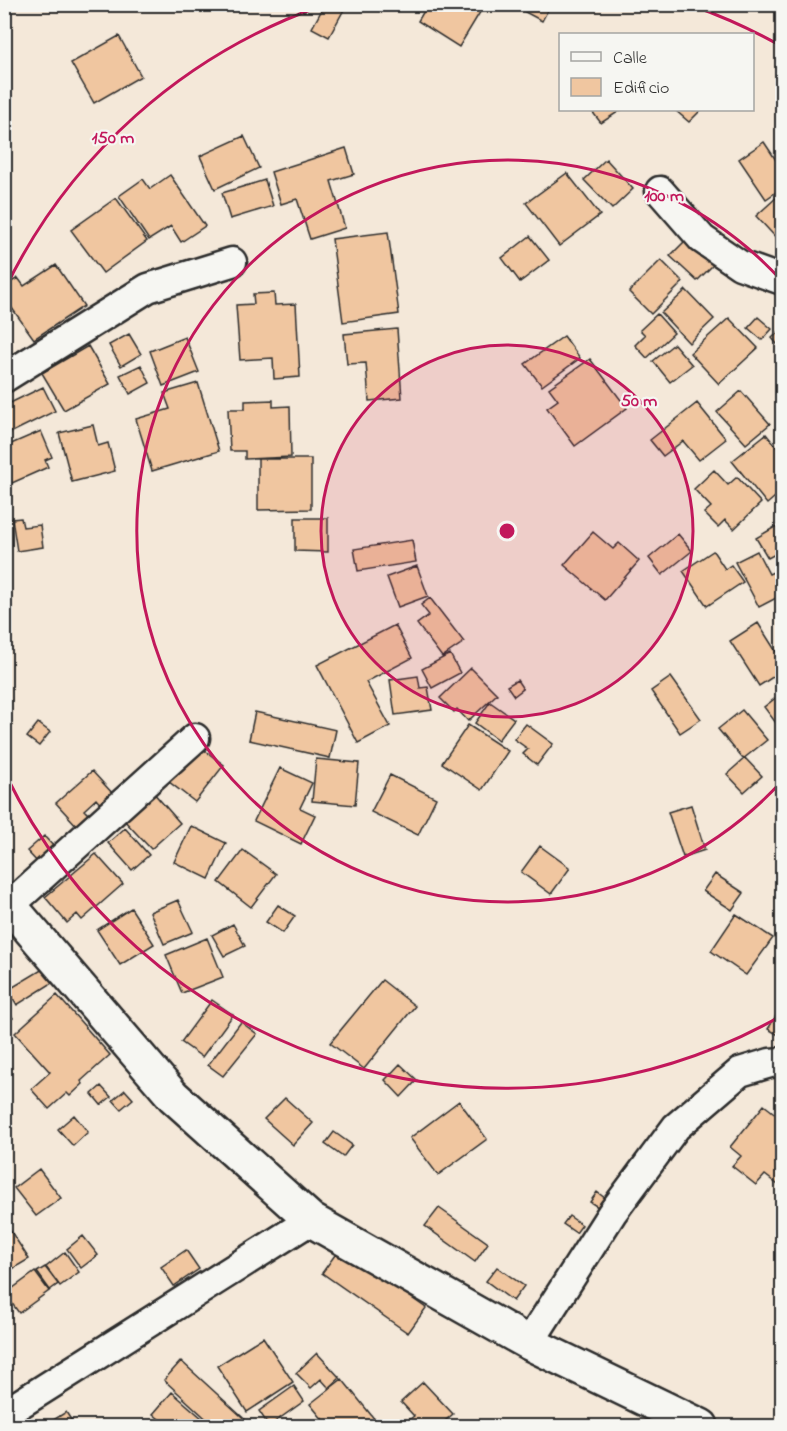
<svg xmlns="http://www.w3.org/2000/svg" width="787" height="1431" font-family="'Indie Flower',sans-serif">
	<rect width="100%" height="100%" fill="#f4e8d9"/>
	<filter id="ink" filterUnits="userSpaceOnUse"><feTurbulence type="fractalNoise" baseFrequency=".0167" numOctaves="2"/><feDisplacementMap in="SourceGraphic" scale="12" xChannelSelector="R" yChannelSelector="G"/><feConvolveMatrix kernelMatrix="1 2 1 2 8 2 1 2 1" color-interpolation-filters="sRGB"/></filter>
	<g filter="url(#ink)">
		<path fill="#f0c6a0" stroke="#2b2b2b" stroke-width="1.5" d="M325,4H347L329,37L312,28Z
			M428,4H485L459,47L418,21Z
			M510,4H551L542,21Z
			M119,36L141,76L94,103L71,63Z
			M591,110H621L601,123Z
			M675,110H701L689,122Z
			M244,136L259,168L215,189L200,156Z
			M764,142L782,169V188L766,199L739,159Z
			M346,148L354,174L331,181L345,228L310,239L297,199L281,204L271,172Z
			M606,159L633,189L612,209L584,180Z
			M567,173L600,215L559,246L526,203Z
			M170,175L205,226L181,242L171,226L149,240L119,196L143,179L150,189Z
			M265,180L273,206L230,219L222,193Z
			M777,197L782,202V240L780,242L756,216Z
			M116,198L147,241L103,273L71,230Z
			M388,232L399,314L343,322L332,239Z
			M530,236L549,260L520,282L502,258Z
			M689,237L716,262L697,281L670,256Z
			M661,260L683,282L651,314L629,292Z
			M56,265L84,306L34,339L4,297V286L18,278L24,286Z
			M686,290L714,319L689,343L661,313Z
			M274,293L275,305L296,304L300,377L274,379L273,358L240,360L236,305L254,304L253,294Z
			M657,314L674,333L647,358L635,345L645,335L640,330Z
			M758,317L772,329L762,340L748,328Z
			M729,318L758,348L719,384L690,353Z
			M397,329L402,398L369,401L366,363L347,364L344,334Z
			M782,329V350L772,338Z
			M129,334L141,354L121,366L109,345Z
			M564,336L580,358L542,386L525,364Z
			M185,337L199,372L163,386L150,351Z
			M674,344L692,365L670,382L653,361Z
			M88,346L110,384L64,410L42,373Z
			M590,359L627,408L575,446L547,408L558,400L549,388Z
			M141,365L150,383L130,394L120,375Z
			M198,383L219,451L152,471L136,419L170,409L164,393Z
			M43,387L55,411L6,435L4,406Z
			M741,391L770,424L746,444L717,412Z
			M273,400V407L290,406L291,457L245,459V451H230L228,409H245V401Z
			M697,403L726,439L699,460L683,441L663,456L650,440Z
			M93,425L98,446L108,443L115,471L72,482L59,433Z
			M41,431L52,457L45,460L48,467L12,483L4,465V447Z
			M766,434L782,454V491L767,504L732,461Z
			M258,459H311V509L258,510Z
			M714,470L728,485L737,477L761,503L734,529L725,520L718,527L704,513L711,507L694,489Z
			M21,518L23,527L40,525L43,547L17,551L12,519Z
			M295,518H328V552L295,551Z
			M780,524L782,527V559L779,552L768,558L756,538Z
			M593,532L613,549L619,543L639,561L605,600L564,565Z
			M678,534L692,551L662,575L649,558Z
			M412,540L416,562L358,571L354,549Z
			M713,551L725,569L731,565L743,582L707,606L683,571Z
			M757,551L769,574L782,568V595L759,607L735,562Z
			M417,566L428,596L398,607L387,577Z
			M430,598L464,642L442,657L417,624L429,615L421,605Z
			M758,623L782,661V671L759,686L730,641Z
			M395,625L412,658L366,682L390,726L358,743L317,665Z
			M450,654L460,673L432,688L422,669Z
			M471,668L497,694L468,721L457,709L454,712L440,698Z
			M418,676L420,688L428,687L432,710L395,715L390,680Z
			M671,677L701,719L680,733L651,691Z
			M517,680L523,689L514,696L507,686Z
			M782,693V731L764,707Z
			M490,702L514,719L498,740L475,723Z
			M742,710L767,740L743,759L718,729Z
			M255,712L336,730L330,758L249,740Z
			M38,723L50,732L39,746L27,737Z
			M526,724L553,744L537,765L523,754L528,749L514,739Z
			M468,725L508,751L482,790L442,763Z
			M196,744L224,765L195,802L168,781Z
			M745,758L762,776L744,792L727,774Z
			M316,759L359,763L355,805L312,801Z
			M280,768L312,783L300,808L315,815L301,844L254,821Z
			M92,771L114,795L102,806L96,799L84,810L90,816L78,827L56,803Z
			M390,775L436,798L418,835L371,812Z
			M152,791L180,823L151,849L122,818Z
			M691,805L705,850L683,857L668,812Z
			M191,826L226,843L209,879L174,862Z
			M125,828L149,855L132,870L108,843Z
			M44,836L56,849L39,864L27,851Z
			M540,846L570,868L551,894L521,872Z
			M243,850L276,874L251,907L219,882Z
			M96,854L123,884L82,920L77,914L67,923L45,897Z
			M715,874L744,893L732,910L703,891Z
			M178,900L193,932L164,944L150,912Z
			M278,905L295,916L283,933L266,922Z
			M131,908L154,944L120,965L97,930Z
			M736,914L773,938L746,975L711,951Z
			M233,924L245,946L224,956L212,935Z
			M207,938L223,977L182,993L166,955Z
			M43,969L52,983L17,1005L8,990Z
			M382,980L415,1006L364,1069L330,1043Z
			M57,995L110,1055L81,1081L83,1084L70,1096L67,1093L49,1109L31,1089L50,1072L15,1033Z
			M212,1000L233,1015L202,1057L181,1042Z
			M4,1005L13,1018L4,1023Z
			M782,1006V1037L768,1029Z
			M241,1022L257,1034L223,1076L208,1065Z
			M400,1064L417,1080L401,1097L385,1080Z
			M101,1086L111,1097L101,1105L92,1094Z
			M125,1090L133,1099L121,1109L113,1100Z
			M285,1098L313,1123L293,1145L264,1119Z
			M459,1101L487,1139L438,1175L410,1138Z
			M764,1105L782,1119V1188L765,1175L756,1185L732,1166L741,1156L730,1147Z
			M74,1115L88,1132L73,1146L58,1129Z
			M334,1132L352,1145L343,1157L325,1144Z
			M39,1169L61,1198L36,1216L14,1188Z
			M597,1192L610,1202L604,1211L590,1202Z
			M439,1208L488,1243L475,1262L425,1226Z
			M569,1216L582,1225L576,1233L563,1224Z
			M6,1224L29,1259L4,1274V1225Z
			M83,1236L98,1255L81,1268L67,1249Z
			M340,1248L426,1308L408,1333L322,1273Z
			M186,1250L199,1269L174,1286L161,1267Z
			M65,1252L79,1272L60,1286L46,1267Z
			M45,1267L58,1284L50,1290L37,1272Z
			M497,1267L524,1286L513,1301L486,1281Z
			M35,1272L49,1291L19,1313L5,1294Z
			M263,1337L293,1382L247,1412L217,1366Z
			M317,1353L340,1378L329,1388L321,1379L311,1388L296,1373Z
			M181,1361L252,1426H214L164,1380Z
			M342,1379L380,1426H328L310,1404Z
			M423,1382L453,1414L439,1426H410L406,1422L414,1416L401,1402Z
			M294,1386L304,1401L269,1426L259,1411Z
			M172,1392L211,1426H161L164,1423L153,1414Z
			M66,1412L75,1426H44Z"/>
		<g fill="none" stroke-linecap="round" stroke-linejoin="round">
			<defs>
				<path id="minor" d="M660,191L702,239L740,265L782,280
					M4,378L148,288L232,262
					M10,905L195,738
					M529,1343L612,1213L676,1127L740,1072L770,1063L782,1062
					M4,1414L311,1220"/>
				<path id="tertiary" d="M4,899L173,1096L311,1220L529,1343L701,1426"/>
			</defs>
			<use href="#minor" stroke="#2b2b2b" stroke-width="33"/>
			<use href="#tertiary" stroke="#2b2b2b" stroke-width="38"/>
			<use href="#minor" stroke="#f6f6f2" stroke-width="28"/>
			<use href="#tertiary" stroke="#f6f6f2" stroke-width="33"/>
		</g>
	</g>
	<circle cx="507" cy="531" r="186" fill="#c2185b" fill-opacity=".12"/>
	<g fill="none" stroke="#c2185b" stroke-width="3">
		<circle cx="507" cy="531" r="186"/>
		<path d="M781 782A371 371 0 1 1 781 280"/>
		<path d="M781 1016A557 557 0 0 1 6 775M6 287A557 557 0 0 1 321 6M693 6A557 557 0 0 1 781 46"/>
	</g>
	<circle cx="507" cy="531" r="9" fill="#c2185b" stroke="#f6f6f2" stroke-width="3"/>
	<g font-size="18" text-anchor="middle" font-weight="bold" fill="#c2185b" stroke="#f6f6f2" stroke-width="4.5" stroke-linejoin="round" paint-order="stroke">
		<text x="113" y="143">150 m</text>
		<text x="664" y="201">100 m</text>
		<text x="639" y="406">50 m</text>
	</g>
	<rect width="787" height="1431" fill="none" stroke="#f6f6f2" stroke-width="24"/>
	<rect x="12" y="12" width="763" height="1407" fill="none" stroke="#2b2b2b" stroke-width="2" filter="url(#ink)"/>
	<rect x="559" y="33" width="195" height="78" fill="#f6f6f2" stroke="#a5a5a2" stroke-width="1.5"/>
	<rect x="571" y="52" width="30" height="9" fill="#f6f6f2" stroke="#a5a5a2" stroke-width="1.5"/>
	<text x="613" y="63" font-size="18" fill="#2b2b2b">Calle</text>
	<rect x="571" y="78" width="30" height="18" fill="#f0c6a0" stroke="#a5a5a2" stroke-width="1.5"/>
	<text x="613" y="93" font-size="18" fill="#2b2b2b">Edificio</text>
</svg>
